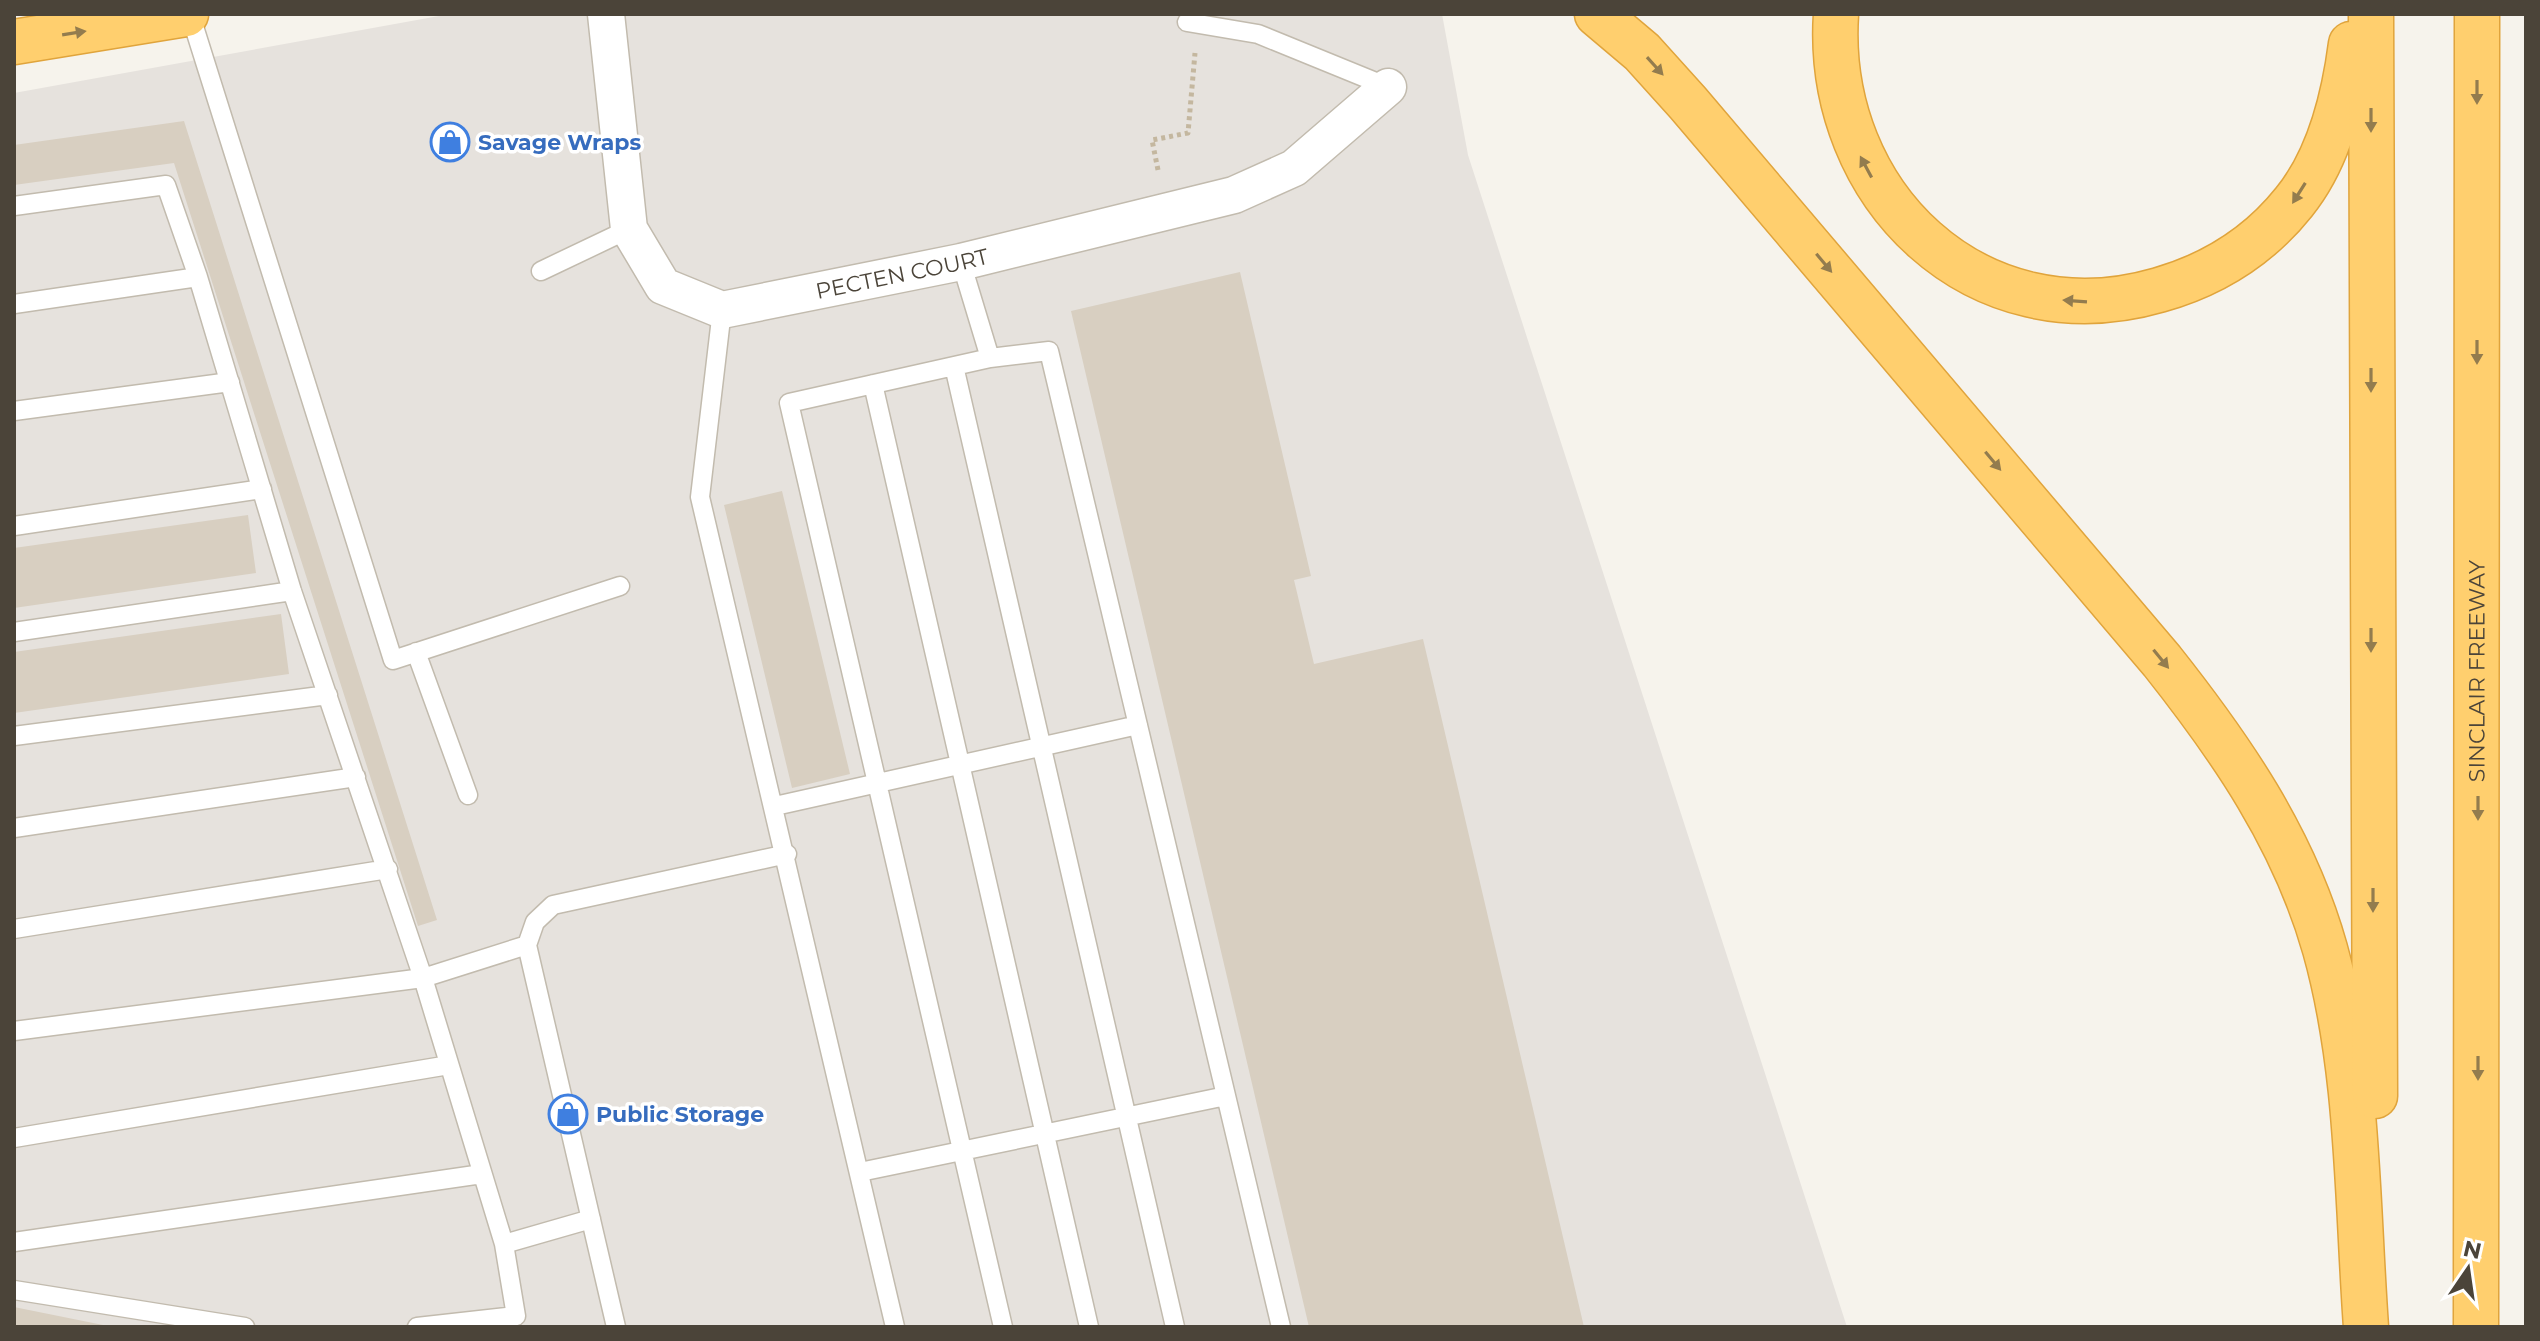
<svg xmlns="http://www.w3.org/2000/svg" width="2540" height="1341" font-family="Montserrat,sans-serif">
	<rect width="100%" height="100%" fill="#f6f3ec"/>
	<path fill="#e6e2dd" d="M450,14H1442L1468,155L1847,1327H14V93Z"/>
	<path fill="#d8cfc1" d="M184,121L437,920L418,926L174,163L14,185V145Z
		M1240,272L1311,576L1294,580L1314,664L1423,639L1584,1327H1309L1071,311Z
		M782,491L850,774L792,788L724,505Z
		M248,515L256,573L14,608V548Z
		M281,614L289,674L14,713V652Z
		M14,1307L108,1326L107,1327L14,1325Z"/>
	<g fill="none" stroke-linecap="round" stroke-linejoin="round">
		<defs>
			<path id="lane" d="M190,14L393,660L620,586
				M1187,22L1258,34L1388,87
				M14,206L166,185L198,277L292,591L423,978L504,1244L516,1316L417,1327
				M961,262L990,358
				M541,271L629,229
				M14,304L198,277
				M722,310L700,497L895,1327
				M954,366L1175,1327
				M873,384L1089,1327
				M14,411L230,382
				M14,526L262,489
				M14,632L292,591
				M416,652L468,795
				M14,736L328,695
				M775,806L1138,725
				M14,828L356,777
				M14,929L388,869
				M14,1031L423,978L527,945
				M14,1138L449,1065
				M860,1172L1226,1096
				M14,1242L482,1174
				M504,1244L591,1219
				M14,1290L245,1327
				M616,1327L527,945L535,922L553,905L787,854
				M1003,1327L789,403L990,358L1049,351L1281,1327"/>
			<g id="street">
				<path id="s1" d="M606,14L629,229L663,286L722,310L961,262L1234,195L1294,168L1388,87"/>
			</g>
			<g id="highway">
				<path d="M1597,14L1642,52L1688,103L2162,661C2231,748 2294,839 2325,949C2359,1070 2357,1202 2366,1327"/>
				<path d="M1836,14C1824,195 1977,343 2159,290C2212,275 2259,246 2294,202C2329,159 2344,98 2351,44"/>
				<path d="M2371,14L2375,1096"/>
				<path d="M14,42L186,14"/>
				<path id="s2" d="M2476,1327L2477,14"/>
			</g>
		</defs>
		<use href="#lane" stroke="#c2bbae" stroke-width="21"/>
		<use href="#street" stroke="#c2bbae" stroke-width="39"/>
		<use href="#highway" stroke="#e0a43c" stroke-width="47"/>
		<path stroke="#c4b79f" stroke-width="5" stroke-dasharray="4 4" stroke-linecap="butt" d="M1158,170L1152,140L1188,133L1195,53"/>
		<use href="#lane" stroke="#fff" stroke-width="18"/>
		<use href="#street" stroke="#fff" stroke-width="36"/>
		<use href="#highway" stroke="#ffcf6e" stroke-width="44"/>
	</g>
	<defs><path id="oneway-solid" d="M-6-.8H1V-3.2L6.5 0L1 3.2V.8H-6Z" transform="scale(2)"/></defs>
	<g fill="#937c4e">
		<use href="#oneway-solid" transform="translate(74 33) rotate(-9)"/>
		<use href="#oneway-solid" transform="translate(1655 66) rotate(48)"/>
		<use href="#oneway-solid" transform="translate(2477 92) rotate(90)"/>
		<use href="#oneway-solid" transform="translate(2371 120) rotate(90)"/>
		<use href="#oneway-solid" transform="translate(1866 167) rotate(-118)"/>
		<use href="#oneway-solid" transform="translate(2299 193) rotate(122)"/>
		<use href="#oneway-solid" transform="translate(1824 263) rotate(50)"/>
		<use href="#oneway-solid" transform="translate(2075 301) rotate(-176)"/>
		<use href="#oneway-solid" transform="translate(2477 352) rotate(90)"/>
		<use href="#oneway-solid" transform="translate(2371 380) rotate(90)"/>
		<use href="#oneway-solid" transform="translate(1993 461) rotate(50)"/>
		<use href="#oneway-solid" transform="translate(2371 640) rotate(90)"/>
		<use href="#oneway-solid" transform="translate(2161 659) rotate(51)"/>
		<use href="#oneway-solid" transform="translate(2478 808) rotate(90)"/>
		<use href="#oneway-solid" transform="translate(2373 900) rotate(90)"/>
		<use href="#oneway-solid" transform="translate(2478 1068) rotate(90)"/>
	</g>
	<defs>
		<symbol id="shop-ring" viewBox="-11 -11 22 22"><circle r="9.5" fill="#fff" stroke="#3f7fe0" stroke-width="1.5"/><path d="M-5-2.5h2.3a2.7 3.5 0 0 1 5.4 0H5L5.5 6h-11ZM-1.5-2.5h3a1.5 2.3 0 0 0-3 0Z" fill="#3f7fe0"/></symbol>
	</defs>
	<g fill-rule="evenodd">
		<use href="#shop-ring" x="428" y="120" width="44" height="44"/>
		<use href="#shop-ring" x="546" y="1092" width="44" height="44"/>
	</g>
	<g text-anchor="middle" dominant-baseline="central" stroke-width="7" stroke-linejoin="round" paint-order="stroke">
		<g font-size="22" font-weight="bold" fill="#366cbe" stroke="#fff" text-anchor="start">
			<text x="478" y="142">Savage Wraps</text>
			<text x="596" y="1114">Public Storage</text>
		</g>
		<g font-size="22" fill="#4b4439" stroke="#fff">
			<text stroke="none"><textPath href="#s1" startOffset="530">PECTEN COURT</textPath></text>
			<text stroke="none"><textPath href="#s2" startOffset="656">SINCLAIR FREEWAY</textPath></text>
		</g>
	</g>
	<rect width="2540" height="1341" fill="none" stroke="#4b4439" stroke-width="32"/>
	<g transform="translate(2468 1269) rotate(13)" stroke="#ffffff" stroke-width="6" paint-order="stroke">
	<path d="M0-6L14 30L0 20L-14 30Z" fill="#4b4439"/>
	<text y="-12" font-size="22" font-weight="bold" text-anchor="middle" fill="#4b4439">N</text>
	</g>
</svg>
